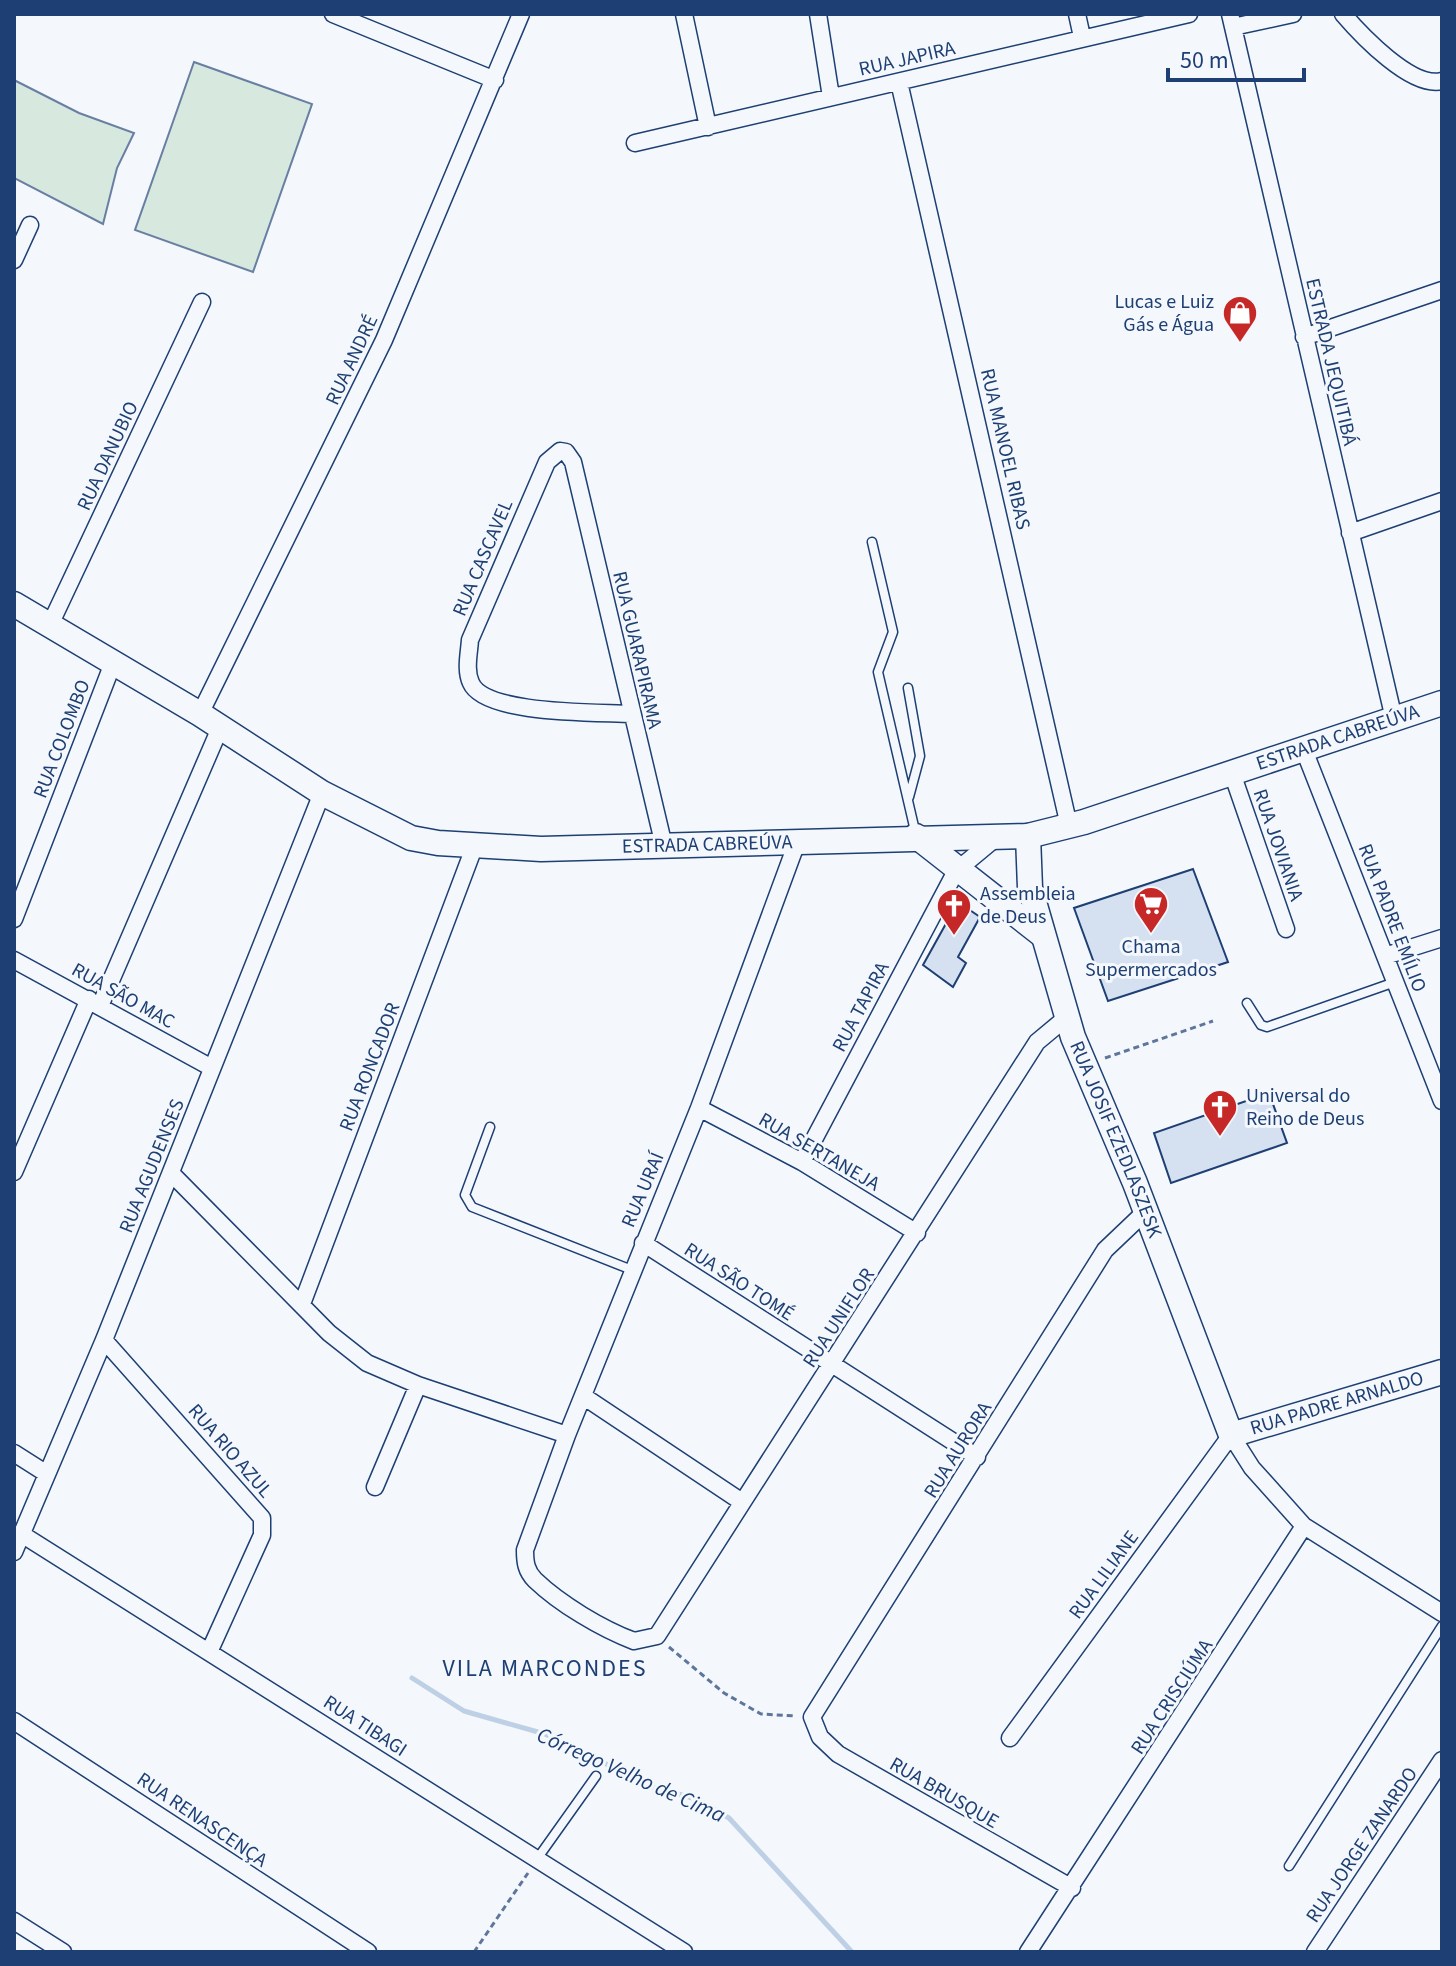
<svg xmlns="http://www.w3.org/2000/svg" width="1456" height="1966" font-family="'Source Sans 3',sans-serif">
	<rect width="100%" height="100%" fill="#f4f7fb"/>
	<path fill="#d7e8df" stroke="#687fa3" stroke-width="2" d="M194,62L312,104L253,272L135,230Z
		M14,80L79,113L134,133L117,168L103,224L14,178Z"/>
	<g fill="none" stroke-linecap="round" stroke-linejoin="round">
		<path stroke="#bed0e5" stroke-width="5" d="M412,1678L464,1711L545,1734L653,1787L696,1799L729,1818L852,1952"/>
	</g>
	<path fill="#d5e0f0" stroke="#1d3f73" stroke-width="2" d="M1193,869L1228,962L1108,1001L1074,908Z
		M958,902L980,917L958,957L966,963L953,987L923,965Z
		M1269,1093L1287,1143L1171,1183L1154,1133Z"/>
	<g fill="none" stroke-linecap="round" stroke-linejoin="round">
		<defs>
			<path id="service" d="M872,542L893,632L878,672L916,835
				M908,688L920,756L909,797
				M1247,1003L1261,1025L1267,1027L1395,982
				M490,1127L465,1195L472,1207L632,1270
				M537,1859L596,1776
				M1289,1866L1442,1626"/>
			<path id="minor" d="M333,14L495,80
				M684,14L708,127
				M818,14L831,97
				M1077,14L1082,37
				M1230,14L1394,719
				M1343,14C1361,35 1412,89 1442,81
				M1233,27L1293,14
				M899,82L1069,826
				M635,143L1189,14
				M14,260L30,225
				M1304,337L1442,290
				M1350,533L1442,501
				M49,627L202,302
				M200,714L384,340L521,14
				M631,714C598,712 485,715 471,683C465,670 469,654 470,640L547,462L560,451L566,452L573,462L664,846
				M1304,750L1442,1101
				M1232,773L1286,929
				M796,845L699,1108L567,1435L525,1550C525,1562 526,1571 535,1580C560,1604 602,1629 634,1641L657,1636L1037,1042L1067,1017
				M14,919L113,663
				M1385,956L1442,938
				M14,960L212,1068
				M100,1006L220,728
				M699,1108L802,1162L917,1233
				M802,1162L956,871L997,837
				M14,1172L89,999
				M171,1173L329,1333L367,1363L418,1385L567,1435
				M643,1243L977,1457
				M302,1304L475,845
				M104,1340L262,1518V1535L210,1650
				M583,1396L742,1502
				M14,1453L47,1474
				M375,1487L418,1385
				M23,1535L684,1952
				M14,1552L104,1340L322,793
				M14,1721L368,1952
				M1010,1738L1231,1435L1252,1468L1304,1526L1442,1613
				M1072,1888L838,1754L820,1737L812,1717L1105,1250L1146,1211
				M14,1921L63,1952
				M1028,1952L1304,1526
				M1315,1952L1442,1760"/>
			<g id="secondary">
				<path id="s1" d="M14,604L200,714L322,793L411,838L438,843L541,849L1028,836L1084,822L1442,703"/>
				<path d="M916,836L1041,934"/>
				<path id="s2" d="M1028,836L1030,888L1073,1037L1135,1183L1231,1435L1442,1372"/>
			</g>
		</defs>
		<use href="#service" stroke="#1d3f73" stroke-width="11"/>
		<use href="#minor" stroke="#1d3f73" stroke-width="19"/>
		<use href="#secondary" stroke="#1d3f73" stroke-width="27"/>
		<path stroke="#5e769c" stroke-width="3" stroke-dasharray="6 4" stroke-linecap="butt" d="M1105,1058L1213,1021
			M669,1647L724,1693L761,1714L795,1716
			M474,1952L528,1873"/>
		<use href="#service" stroke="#f4f7fb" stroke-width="8"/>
		<use href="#minor" stroke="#f4f7fb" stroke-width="16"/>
		<use href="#secondary" stroke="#f4f7fb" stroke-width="24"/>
	</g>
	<defs>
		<symbol id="shop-pin" viewBox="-11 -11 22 30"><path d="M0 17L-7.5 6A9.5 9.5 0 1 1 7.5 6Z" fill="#c62828" stroke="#f4f7fb"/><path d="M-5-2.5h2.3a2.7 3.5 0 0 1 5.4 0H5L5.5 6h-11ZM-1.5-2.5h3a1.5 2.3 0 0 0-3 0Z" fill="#fff"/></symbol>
		<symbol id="supermarket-pin" viewBox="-11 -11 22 30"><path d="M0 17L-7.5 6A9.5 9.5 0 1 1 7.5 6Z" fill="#c62828" stroke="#f4f7fb"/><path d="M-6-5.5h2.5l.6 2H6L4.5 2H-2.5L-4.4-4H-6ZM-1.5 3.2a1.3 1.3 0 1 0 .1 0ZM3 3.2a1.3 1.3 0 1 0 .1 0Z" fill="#fff"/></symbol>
		<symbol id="church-pin" viewBox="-11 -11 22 30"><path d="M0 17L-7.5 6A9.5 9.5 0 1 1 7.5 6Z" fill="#c62828" stroke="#f4f7fb"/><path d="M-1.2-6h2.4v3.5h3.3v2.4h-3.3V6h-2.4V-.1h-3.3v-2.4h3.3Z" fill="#fff"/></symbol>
	</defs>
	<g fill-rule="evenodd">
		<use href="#shop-pin" x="1220" y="293" width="40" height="54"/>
		<use href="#supermarket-pin" x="1131" y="884" width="40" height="54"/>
		<use href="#church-pin" x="934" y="886" width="40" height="54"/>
		<use href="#church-pin" x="1200" y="1087" width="40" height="54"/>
	</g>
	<g text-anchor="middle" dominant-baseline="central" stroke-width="6" stroke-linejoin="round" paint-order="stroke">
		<g font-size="20" fill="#1d3f73" stroke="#f4f7fb">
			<text transform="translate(907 59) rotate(-13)">RUA JAPIRA</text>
			<text transform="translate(352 360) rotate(-65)">RUA ANDRÉ</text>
			<text transform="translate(1331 362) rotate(77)">ESTRADA JEQUITIBÁ</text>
			<text transform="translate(1005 449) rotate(77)">RUA MANOEL RIBAS</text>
			<text transform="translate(108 456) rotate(-65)">RUA DANUBIO</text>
			<text transform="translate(483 558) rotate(-67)">RUA CASCAVEL</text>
			<text transform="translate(637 650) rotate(77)">RUA GUARAPIRAMA</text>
			<text stroke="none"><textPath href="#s1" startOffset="1404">ESTRADA CABREÚVA</textPath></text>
			<text transform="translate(62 739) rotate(-69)">RUA COLOMBO</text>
			<text transform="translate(1278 845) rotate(71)">RUA JOVIANIA</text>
			<text stroke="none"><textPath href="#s1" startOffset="758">ESTRADA CABREÚVA</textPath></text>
			<text transform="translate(1392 918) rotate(69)">RUA PADRE EMÍLIO</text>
			<text transform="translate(123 996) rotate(29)">RUA SÃO MAC</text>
			<text transform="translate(861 1007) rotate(-62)">RUA TAPIRA</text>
			<text transform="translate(370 1067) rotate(-69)">RUA RONCADOR</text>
			<text stroke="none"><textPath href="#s2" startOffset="318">RUA JOSIF EZEDLASZESK</textPath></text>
			<text transform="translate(819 1152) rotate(30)">RUA SERTANEJA</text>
			<text transform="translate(152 1166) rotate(-68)">RUA AGUDENSES</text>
			<text transform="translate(643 1190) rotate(-67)">RUA URAÍ</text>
			<text transform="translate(739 1282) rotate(33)">RUA SÃO TOMÉ</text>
			<text transform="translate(839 1318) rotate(-57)">RUA UNIFLOR</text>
			<text stroke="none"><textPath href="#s2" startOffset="746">RUA PADRE ARNALDO</textPath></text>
			<text transform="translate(958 1450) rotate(-58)">RUA AURORA</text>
			<text transform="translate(230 1451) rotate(49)">RUA RIO AZUL</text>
			<text transform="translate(1104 1575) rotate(-54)">RUA LILIANE</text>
			<text transform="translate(1172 1697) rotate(-57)">RUA CRISCIÚMA</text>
			<text transform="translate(365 1726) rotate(33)">RUA TIBAGI</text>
			<text transform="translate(944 1793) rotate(30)">RUA BRUSQUE</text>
			<text transform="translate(202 1820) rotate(34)">RUA RENASCENÇA</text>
			<text transform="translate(1362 1845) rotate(-56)">RUA JORGE ZANARDO</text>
		</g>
		<g font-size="20" fill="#1d3f73" stroke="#f4f7fb" text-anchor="start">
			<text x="1214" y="302" text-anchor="end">Lucas e Luiz<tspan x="1214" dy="23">Gás e Água</tspan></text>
			<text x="980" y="894">Assembleia<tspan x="980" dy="23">de Deus</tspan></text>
			<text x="1151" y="947" text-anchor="middle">Chama<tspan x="1151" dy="23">Supermercados</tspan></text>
			<text x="1246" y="1096">Universal do<tspan x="1246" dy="23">Reino de Deus</tspan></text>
		</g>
		<g font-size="22" font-style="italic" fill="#1d3f73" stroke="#f4f7fb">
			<text transform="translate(631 1775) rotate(24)">Córrego Velho de Cima</text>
		</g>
		<g font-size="24" letter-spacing="2" fill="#1d3f73" stroke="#f4f7fb">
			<text x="545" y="1668">VILA MARCONDES</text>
		</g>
	</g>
	<rect width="1456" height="1966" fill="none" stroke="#1d3f73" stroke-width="32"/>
	<path d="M1168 68v12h136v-12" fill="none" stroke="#1d3f73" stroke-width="4"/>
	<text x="1180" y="68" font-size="24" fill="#1d3f73" stroke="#f4f7fb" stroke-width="6" paint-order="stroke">50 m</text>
</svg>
